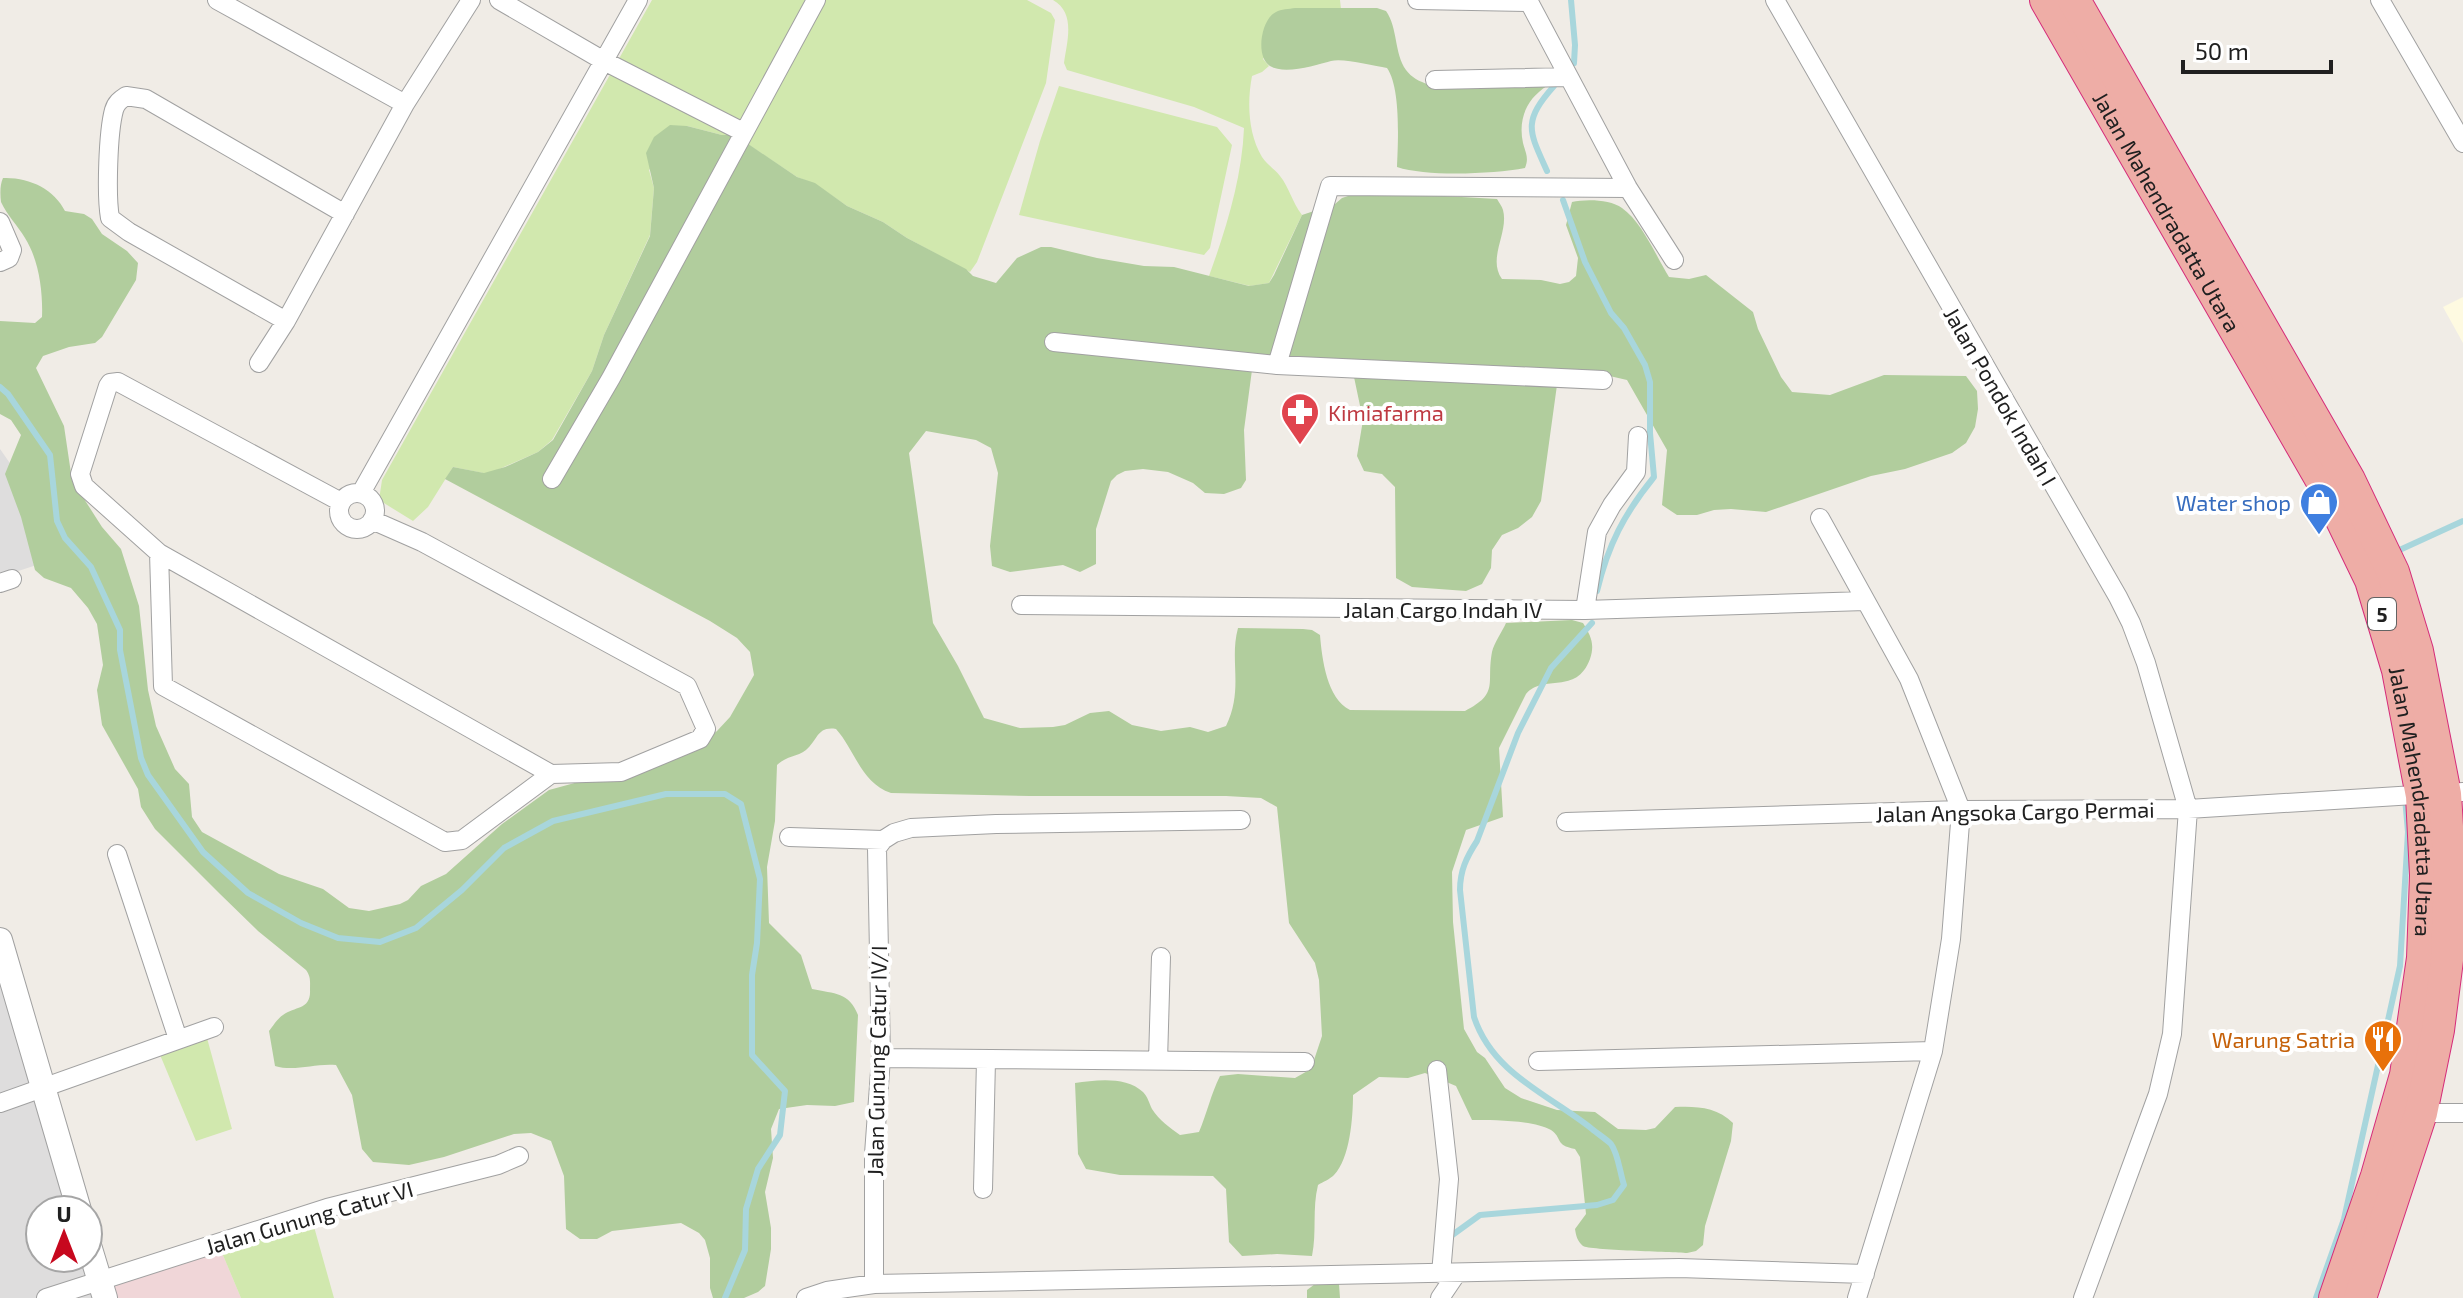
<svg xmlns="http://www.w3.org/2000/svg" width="2463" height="1298" font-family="'Exo 2',sans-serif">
	<rect width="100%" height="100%" fill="#f0ece6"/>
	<path fill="#dedddd" d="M0,449L56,529L64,556L0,577Z
		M0,969L77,1210H40V1258H88L103,1298H0Z"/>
	<path fill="#f0d6d8" d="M220,1248L241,1298H103L99,1279Z"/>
	<path fill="#fefae1" d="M2463,297V343L2443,307Z"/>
	<path fill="#d1e8ae" d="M652,0H809L735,135H722L687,126L649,170L654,188L650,235L604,335L592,371L552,440L538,452L488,474L453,467L428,507L413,521L379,500L382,480Z
		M824,0H1027L1051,13L1055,20L1046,83L977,262L970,272L907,238L883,222L847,206L815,184L797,177L746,143Z
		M1053,0H1340L1341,9L1295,8L1263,59L1269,66L1262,72L1252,76C1247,102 1248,134 1262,157C1267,165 1275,169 1280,176C1289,187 1292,202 1302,215L1269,283L1250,286L1209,276C1226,229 1242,178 1244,128L1194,107L1067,70L1064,63C1067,41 1076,13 1053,0Z
		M1059,86L1217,127L1232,145L1210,248L1204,255L1019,215L1040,141Z
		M207,1038L232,1129L196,1141L158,1050Z
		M311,1216L334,1298H241L220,1248Z"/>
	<path fill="#b1cd9d" d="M1295,8H1377L1386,11C1398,28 1394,53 1406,70C1425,96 1480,87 1509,85C1521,84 1534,85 1547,86C1526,99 1518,120 1523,143C1526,154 1529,158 1525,168C1493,174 1427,177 1397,167C1398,142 1401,88 1387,68C1373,66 1344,58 1331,61C1316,65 1285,75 1270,66C1255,57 1261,19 1276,12C1281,9 1289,9 1295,8Z
		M670,125L687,126L722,135H735L797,177L815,183L847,206L883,222L907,238L966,269L973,276L996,283L1017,258L1041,247H1051L1097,258L1144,266L1174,267L1249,286L1269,283L1274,275L1302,215L1335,204L1342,198L1351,195L1444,196L1497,199C1499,203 1502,206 1503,210C1509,233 1487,258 1502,279L1541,280L1560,284L1569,282L1576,276L1578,258L1566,225L1572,202C1585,199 1610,199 1622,208C1642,222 1656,256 1669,277L1689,279L1706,275L1753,312L1758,329L1781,377L1792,392L1830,395L1884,375L1966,376L1977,391L1978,409L1975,427L1966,443L1952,453L1905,469L1871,476L1766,512L1731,509L1714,510L1697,515H1677L1662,505L1667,450L1627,380L1588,371L1557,385L1541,501L1532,517L1518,528L1502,535L1492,550L1491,568L1482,584L1466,591L1412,587L1396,578L1395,487L1382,474L1364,471L1357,456L1363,420L1354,377L1252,370L1244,430L1246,480L1241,488L1224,494L1205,493L1193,483L1168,472L1143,469L1125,471L1117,475L1111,481L1096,529V564L1080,572L1063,565L1010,572L992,566L990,546L998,473L991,448L976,440L926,431L909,453L933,623L958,666L984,718L1020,728L1053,727L1065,725L1090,713L1109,711L1132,725L1161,731L1190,727L1208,732L1226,726C1244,689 1229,661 1238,628L1303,629L1312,630L1320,635C1322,659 1327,699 1350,710L1465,711C1500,693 1486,684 1492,652C1494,643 1502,632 1506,623L1572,620L1583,623C1591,636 1595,644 1590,659C1576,696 1544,673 1526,694L1499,748L1503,817L1466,830L1452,872L1453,922L1464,1029L1477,1052L1485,1058L1505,1088L1521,1098L1557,1110L1595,1112L1618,1129L1646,1130L1655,1128L1675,1107C1696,1106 1717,1107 1733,1123L1731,1141L1705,1226L1703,1245L1696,1251L1687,1253C1674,1252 1588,1250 1583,1246C1577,1241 1576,1235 1575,1229L1586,1214L1580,1157L1575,1149C1554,1145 1563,1138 1551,1130C1534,1120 1492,1120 1472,1120L1456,1086L1425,1073L1408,1078L1379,1077L1353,1095C1353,1117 1350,1159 1334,1175C1330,1179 1323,1182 1318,1185C1312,1209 1317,1232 1312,1256L1277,1254L1242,1256L1229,1242L1226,1189L1213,1176L1120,1175L1086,1169L1078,1154L1075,1083C1096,1080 1126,1076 1143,1092C1148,1097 1149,1103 1152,1109C1159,1120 1170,1128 1180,1135L1199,1132C1207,1113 1211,1094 1220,1076L1238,1074L1295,1078L1311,1069L1322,1036L1319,980L1315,963L1289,923L1277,807L1261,798L1226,796H1030L891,793C861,783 855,750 836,729C817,726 818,740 806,750C797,757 786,756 777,765L775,821L767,867L769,923L801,955L812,989C835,994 849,992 858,1015L854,1102L835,1106L807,1105L779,1109L771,1129L773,1158L765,1192L771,1228V1249L765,1286L758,1292L744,1298H713L710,1288V1258L705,1240L699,1233L681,1223L612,1231L597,1239H580L566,1229L564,1176L551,1141L531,1133L514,1134L444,1157L409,1165L373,1162L362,1149L352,1095L336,1065C315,1063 295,1072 275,1066L269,1031C273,1026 278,1018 283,1015C295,1006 311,1010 310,990C310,981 311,977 306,970L258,931L219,893L155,829L141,807L138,789L102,725L97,690L103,665L97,624L88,608L71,588L44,578L35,570L21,517L5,474L21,435L11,420L0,414V321L35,323L42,317C43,292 39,260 25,238C18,226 7,215 1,202C0,194 0,184 3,178C29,177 54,189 65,211L84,214L92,219L102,234L127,251L138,263L136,280L102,337L95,343L69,347L43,356L36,368L64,426L72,480L102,527L121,549L139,606L148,690L156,726L175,769L189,784L192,817L202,832L279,874L323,889L349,908L369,911L400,904L408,900L421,886L446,874L502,824L549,790L695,750L717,731L730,717L754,675L750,652L737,638L710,621L445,479L453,467L484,473L505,467L538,452L553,440L592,371L604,335L650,236L654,188L646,153L654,137Z
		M1315,1284H1339L1340,1298H1307V1290Z"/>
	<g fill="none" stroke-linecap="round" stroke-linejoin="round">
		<path stroke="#a8d6dc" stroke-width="6" d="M1571,0L1575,45L1574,63
			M1547,171C1529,131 1522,122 1554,86
			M1563,200L1585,262L1611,313L1624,328L1645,365L1650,382V433L1654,477C1624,514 1608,545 1597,591
			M0,387L8,394L50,455L57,521L65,538L91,567L120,630V650L141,758L148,775L203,852L248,893L301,923L338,938L380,942L416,928L462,890L504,848L553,821L666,794H725L741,804L760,879L757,943L752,975V1055L785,1091L780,1135L758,1169L746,1209L745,1250L725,1298
			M2393,553L2463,521
			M1450,1240L1451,1236L1480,1215L1597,1205L1613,1200L1624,1185C1620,1173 1618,1153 1611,1144C1606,1139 1598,1134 1592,1129C1548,1094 1493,1074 1474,1017L1460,890C1460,871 1466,858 1477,841L1518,733L1551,668L1592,623
			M2316,1298L2344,1219L2400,966L2408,832L2405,798"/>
		<defs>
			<path id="minor" d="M217,0L405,104L471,0
				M499,0L604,61L743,132
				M1417,0L1529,2
				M1528,0L1628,188L1674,260
				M1775,0L2118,597L2131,623L2146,663L2188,809L2172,1034L2158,1094L2083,1298
				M2380,0L2463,143
				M1435,80L1567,77
				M0,222L12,250L9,258L0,262
				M286,321L129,232L110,218C106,195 108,132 114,110C116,103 120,100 126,96L146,99L345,214
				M1054,342L1277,365L1603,380
				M259,363L286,321L405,104
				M1277,365L1330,186L1628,188
				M552,479L611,378L816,0
				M361,493L638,0
				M339 511a18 18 0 1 1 36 0a18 18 0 1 1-36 0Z
				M341,502L118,382L110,383L108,386L80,474L84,486L159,553L551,774L621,772L700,739L706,729L687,686L422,542L372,520
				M1820,518L1909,679L1961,810L1951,939L1933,1051L1857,1298
				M159,553L163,686L445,842L462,840L551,774
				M0,583L12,579
				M1021,605L1585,610L1865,601
				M1585,610L1597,532L1612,505L1636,472L1638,436
				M1566,822L1961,810L2188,809L2463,792
				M789,837L883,840L894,833L911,828L996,824L1241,820
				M117,854L178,1039
				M881,1058L1305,1062
				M1158,1061L1161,957
				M1538,1061L1933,1051
				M1437,1070L1449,1179L1441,1274
				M0,1103L214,1027
				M2421,1113H2463
				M983,1189L986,1060
				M874,1284V1154L881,1058L877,848L883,840
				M46,1298L327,1208L498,1165L519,1156
				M806,1298L827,1291L874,1284L1679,1268L1865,1274
				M1440,1298L1457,1273"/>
			<path id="tertiary" d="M0,940L79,1210
				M88,1242L105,1298"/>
			<g id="trunk">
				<path id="s1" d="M2046,0L2328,491L2371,580L2398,670L2422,796L2426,875L2423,958L2406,1075L2377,1176L2335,1298"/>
				<path d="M2074,0L2349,480L2393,572L2417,651L2445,794L2450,875L2447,960L2438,1030L2421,1113L2360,1298"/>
			</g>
		</defs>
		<use href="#minor" stroke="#a1a1a1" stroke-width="20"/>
		<use href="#tertiary" stroke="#a1a1a1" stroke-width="26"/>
		<use href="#trunk" stroke="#d52c7a" stroke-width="34"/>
		<use href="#minor" stroke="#fff" stroke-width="18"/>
		<use href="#tertiary" stroke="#fff" stroke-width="24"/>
		<use href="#trunk" stroke="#eeada6" stroke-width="32"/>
	</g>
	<defs>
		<symbol id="pharmacy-pin" viewBox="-11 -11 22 30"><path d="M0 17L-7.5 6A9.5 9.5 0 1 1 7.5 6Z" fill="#e0444e" stroke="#fff"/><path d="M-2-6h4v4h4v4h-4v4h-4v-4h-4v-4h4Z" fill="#fff"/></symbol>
		<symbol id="shop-pin" viewBox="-11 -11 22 30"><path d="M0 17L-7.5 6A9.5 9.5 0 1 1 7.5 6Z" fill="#3f7fe0" stroke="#fff"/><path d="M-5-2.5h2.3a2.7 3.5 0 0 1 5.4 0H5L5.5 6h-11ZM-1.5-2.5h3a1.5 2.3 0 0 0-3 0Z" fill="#fff"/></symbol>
		<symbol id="restaurant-pin" viewBox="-11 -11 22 30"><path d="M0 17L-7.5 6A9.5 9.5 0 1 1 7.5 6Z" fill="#e8710a" stroke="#fff"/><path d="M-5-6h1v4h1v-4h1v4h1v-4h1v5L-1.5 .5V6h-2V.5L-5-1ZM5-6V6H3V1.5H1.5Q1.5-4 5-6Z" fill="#fff"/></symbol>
	</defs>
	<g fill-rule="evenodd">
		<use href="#pharmacy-pin" x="1278" y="390" width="44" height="60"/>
		<use href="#shop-pin" x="2297" y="480" width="44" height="60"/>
		<use href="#restaurant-pin" x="2361" y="1017" width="44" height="60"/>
	</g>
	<g text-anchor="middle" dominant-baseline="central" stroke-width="8" stroke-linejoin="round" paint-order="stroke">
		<rect fill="#fff" stroke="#636363" stroke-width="2" x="2368" y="598" width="28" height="32" rx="6"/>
		<g font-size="20" font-weight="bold" fill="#202020">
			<text x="2382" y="614">5</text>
		</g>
		<g font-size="22" fill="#202020" stroke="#fff">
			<text stroke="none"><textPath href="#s1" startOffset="244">Jalan Mahendradatta Utara</textPath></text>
			<text transform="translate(2001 396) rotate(60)">Jalan Pondok Indah I</text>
			<text x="1443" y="609">Jalan Cargo Indah IV</text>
			<text stroke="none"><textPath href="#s1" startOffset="892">Jalan Mahendradatta Utara</textPath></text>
			<text transform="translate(2015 811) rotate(-1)">Jalan Angsoka Cargo Permai</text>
			<text transform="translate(876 1061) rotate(-89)">Jalan Gunung Catur IV/I</text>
			<text transform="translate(309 1217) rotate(-16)">Jalan Gunung Catur VI</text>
		</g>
		<g font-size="22" fill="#be3a42" stroke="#fff" text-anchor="start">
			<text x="1328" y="412">Kimiafarma</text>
		</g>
		<g font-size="22" fill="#366cbe" stroke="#fff" text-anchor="end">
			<text x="2291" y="502">Water shop</text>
		</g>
		<g font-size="22" fill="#c56008" stroke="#fff" text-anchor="end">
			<text x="2355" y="1039">Warung Satria</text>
		</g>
	</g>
	<g transform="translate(64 1234)"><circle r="38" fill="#ffffff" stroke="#a6a6a6" stroke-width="2"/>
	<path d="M0-6L14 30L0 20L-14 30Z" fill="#c7081e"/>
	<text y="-12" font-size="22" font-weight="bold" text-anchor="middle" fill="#202020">U</text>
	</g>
	<path d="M2183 60v12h148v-12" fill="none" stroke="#202020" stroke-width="4"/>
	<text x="2195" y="60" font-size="24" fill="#202020" stroke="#ffffff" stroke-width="6" paint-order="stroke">50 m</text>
</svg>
